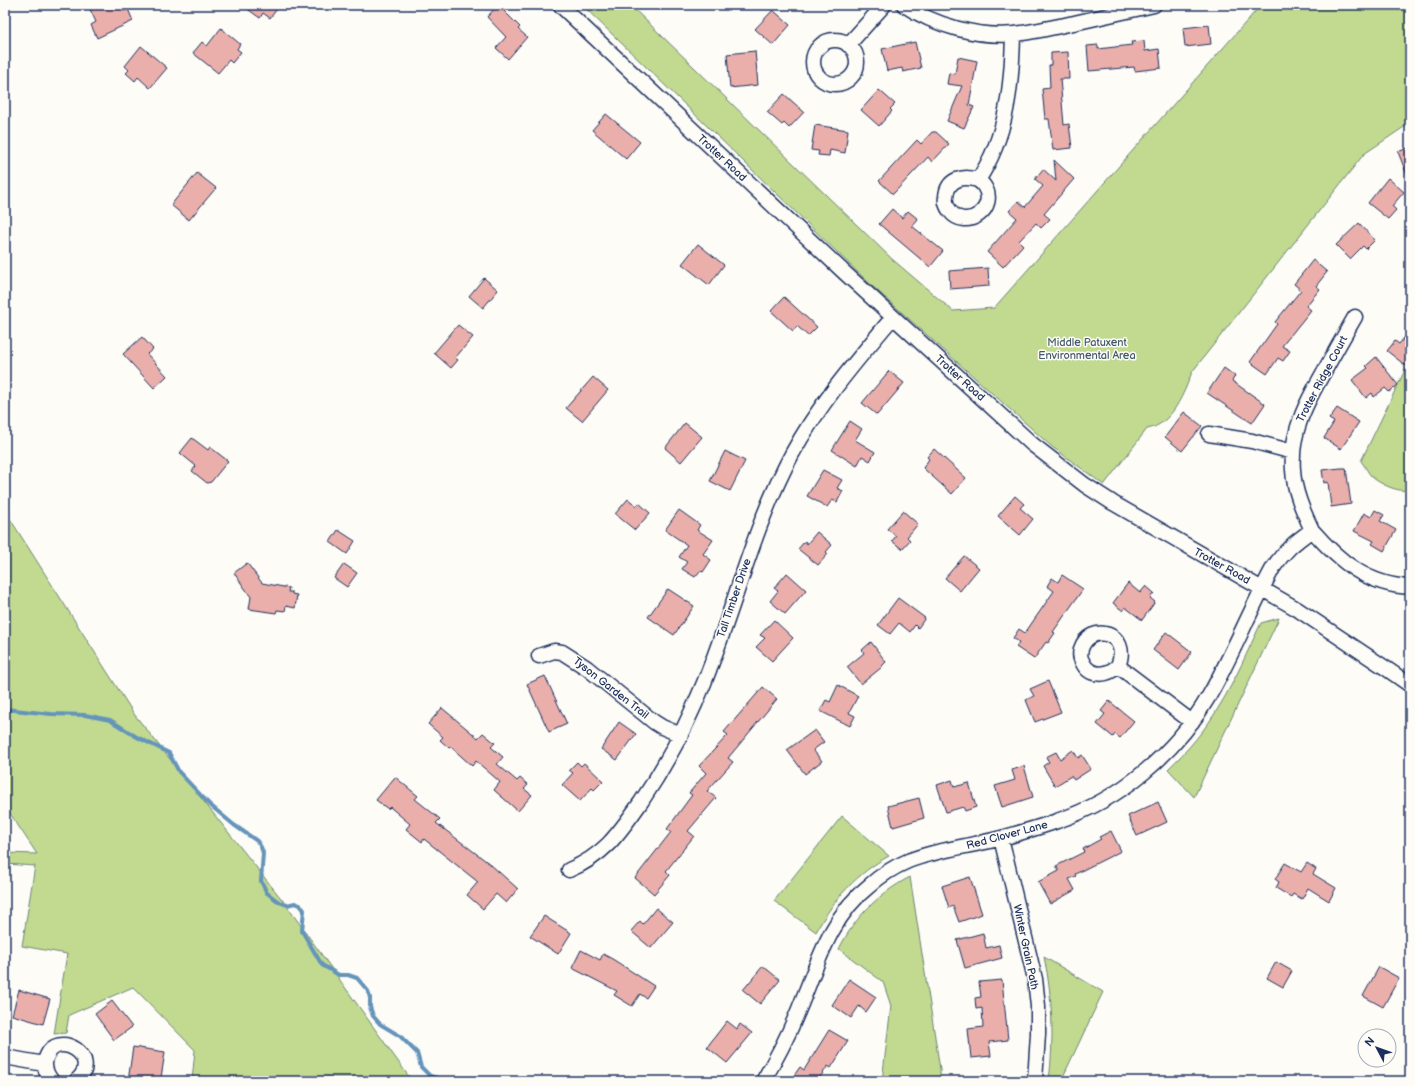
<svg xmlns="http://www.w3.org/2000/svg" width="1415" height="1086" font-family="'Balsamiq Sans',sans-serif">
	<rect width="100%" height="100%" fill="#fdfcf7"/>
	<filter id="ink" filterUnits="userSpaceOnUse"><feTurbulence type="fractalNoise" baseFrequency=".025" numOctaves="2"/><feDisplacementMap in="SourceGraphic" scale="8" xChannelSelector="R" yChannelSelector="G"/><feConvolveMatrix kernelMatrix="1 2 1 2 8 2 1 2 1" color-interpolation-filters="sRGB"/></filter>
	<g filter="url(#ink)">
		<path fill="#c1da90" stroke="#6e8477" d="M582,5H630L892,259L953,311L994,308L1261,5H1410V123L1364,154L1192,372C1184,393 1172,425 1147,429L1104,485L1051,446L870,284Z
			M1410,363V490C1399,493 1380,484 1372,477C1368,473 1365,466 1361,461L1406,368Z
			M5,511L134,714L284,902L412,1081H192L195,1050L133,987L69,1015L66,1033L54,1034L67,954L22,946L35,866L5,864V853L37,854L5,806Z
			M1279,618L1194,797L1168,769C1188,750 1206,729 1220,705C1236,679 1248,650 1261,623Z
			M842,816L889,856C857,873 833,900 816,932L774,901Z
			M910,877L940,1069V1081H882L891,1006L883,982L839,949C855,917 878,894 910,877Z
			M1044,957L1103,992L1061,1081H1049C1054,1040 1053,998 1044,957Z"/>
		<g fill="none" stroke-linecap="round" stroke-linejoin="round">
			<path stroke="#6594ba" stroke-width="4" d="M5,709L51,714L85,715L110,720L135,736L169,753L179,772L210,805L234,825L257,841L261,847L263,853L261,881L267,893L279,902L287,905L295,903L300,905L304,910L302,931L322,965L339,975H348L357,978L368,991L370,998V1007L373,1016L380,1024L400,1036L417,1053L421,1067L430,1076L447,1081"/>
		</g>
		<path fill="#eaafab" stroke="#1b2f5e" d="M88,5H120L123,11L128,9L133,21L97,38L91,25L96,22Z
			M242,5H271L277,9L270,18L263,13L260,18Z
			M498,5L520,27L518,29L527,37L508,59L496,48L506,37L487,17Z
			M773,10L790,25L773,45L755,29Z
			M1209,25L1211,44L1185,47L1183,28Z
			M221,28L240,44L237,49L241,52L232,63L229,60L218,73L193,53L202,42L207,46Z
			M1144,41L1145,51L1159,49L1161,68L1135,71L1134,67L1089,71L1087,46L1098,45V49L1132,45L1131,42Z
			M915,42L921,68L903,72L902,68L887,71L882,49Z
			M141,46L167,68L150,88L138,77L135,81L126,73L129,70L125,66Z
			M755,51L758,85L730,88L727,54Z
			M1068,52L1069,79H1060L1064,125L1069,124L1072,148L1053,150L1049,119H1045L1042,89L1050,88L1049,65H1051V53Z
			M958,57L977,61L969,105L974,107L964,128L947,121L962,86L947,84L949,73L955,74Z
			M879,90L895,104L890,109L892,111L879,126L861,110Z
			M784,94L804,112L789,128L784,123L782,125L767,112Z
			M606,114L640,142L626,159L592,130Z
			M815,125L848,130L845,153L830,150L829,156L818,155L819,151L811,150Z
			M932,132H936L949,144L932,162L928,157L893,194L879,181L917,140L921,144Z
			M1410,147V179L1409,180L1398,152Z
			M1054,160L1074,179L1044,214L1050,219L1041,228L1036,223L1019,241L1023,245L1003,267L987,252L1017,218L1009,211L1018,201L1025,207L1043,186L1035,179L1043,169L1056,181Z
			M197,173L216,188L189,220L171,205Z
			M1388,178L1404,192L1392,206L1396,210L1388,219L1368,203Z
			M892,209L902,218L908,211L918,219L912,226L943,251L930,267L879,224Z
			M1359,223L1375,240L1366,249L1363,246L1350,259L1336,245Z
			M698,244L724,265L709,285L682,264Z
			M1313,260L1327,272L1316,286L1320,289L1306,306L1311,310L1282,346L1290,351L1283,361L1278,358L1267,374L1250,362L1277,324L1275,322L1301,290L1294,284Z
			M988,268L989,286L950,289L949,271Z
			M484,278L498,290L483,308L469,296Z
			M784,297L817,327L808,336L797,326L793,331L771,311Z
			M458,325L473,337L455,358L458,360L451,368L434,353Z
			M1410,331V369L1387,351L1395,341L1399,344Z
			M142,337L153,349L147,354L167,376L154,388L123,354Z
			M1376,357L1398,385L1389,392L1385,388L1374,397L1372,393L1366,398L1352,380L1368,368L1366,366Z
			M1224,368L1235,376L1232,381L1265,404L1252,423L1207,393Z
			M889,371L904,383L877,415L862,403Z
			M593,377L608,390L582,421L566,408Z
			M1337,408L1359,422L1341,449L1324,438L1334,422L1329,419Z
			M1184,412L1202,426L1182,451L1165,437Z
			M850,421L862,429L855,440L875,452L870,461L862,456L857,466L832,450Z
			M685,423L702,437L681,462L665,448Z
			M192,438L208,450L210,447L228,461L211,482L207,483L192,471L196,466L180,453Z
			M934,449L966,478L952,494L923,468L929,459L927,457Z
			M725,451L745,461L730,491L710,481Z
			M1341,468H1346L1351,504L1331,507L1328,482L1324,483L1322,470Z
			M823,470L842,480L837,488L843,491L837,502L832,500L827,507L807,496Z
			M1015,496L1024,504L1020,508L1033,519L1020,535L998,516Z
			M628,499L637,506L639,503L650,513L635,530L615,514Z
			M679,510L700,525L697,530L713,540L703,554L711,560L703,572L700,571L695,577L682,569L687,562L679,557L687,545L665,530Z
			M1375,510L1384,515L1380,521L1396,530L1384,551L1372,544L1374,541L1354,531L1364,513L1371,517Z
			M903,511L918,524L907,537L910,540L902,549L892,541L896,536L887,529Z
			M338,530L355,541L347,554L330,542Z
			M817,532L832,545L826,552L828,554L818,565L798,549L805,541L807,544Z
			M964,556L979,568L960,591L945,578Z
			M247,563L262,583L289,588L288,592H292V594L297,595L295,608L286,606L285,611L277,610L276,613L249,609L251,597L234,573Z
			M344,564L357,573L347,587L334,578Z
			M787,573L806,590L785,614L770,601L778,591L774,588Z
			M1062,575L1083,589L1053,632L1055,633L1048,643L1046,642L1034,659L1016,647L1019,642L1013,638L1019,629L1025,633L1054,591L1047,586L1052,578L1058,582Z
			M1128,583L1140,593L1146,586L1154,593L1150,598L1155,602L1142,620L1125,607L1123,611L1113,603Z
			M668,589L694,606L674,635L648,617Z
			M898,598L925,618L918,628L915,625L910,632L899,623L890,634L878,625Z
			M774,620L793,638L772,661L756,647L765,638L760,635Z
			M1166,632L1192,652L1179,670L1153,650Z
			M871,642L886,662L882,666V667L861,684L847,667L864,653L862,650Z
			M545,676L567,724L549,732L527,684Z
			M1048,681L1061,712L1035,722L1026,700L1034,696L1030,689Z
			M838,685L858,696L849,713L855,716L850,726L820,711L826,700L830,702Z
			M763,687L777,699L728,758L733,762L707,791L716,798L688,831L694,836L666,871L670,875L654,894L635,878L671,832L667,829L692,795L689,793L706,773L699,766L728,735L724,732Z
			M1109,701L1134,721L1120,738L1115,734L1113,737L1097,724L1105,714L1101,711Z
			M442,708L478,738L483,733L495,743L491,747L503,757L497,764L517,781L520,778L528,785L524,789L532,795L518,811L494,790L500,782L476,761L472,766L451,747L449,748L440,740L443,737L428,724Z
			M619,722L636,734L617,760L601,749Z
			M815,730L824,742L813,750L822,761L805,774L787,750Z
			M1073,750L1078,758L1082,755L1091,769L1074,780L1071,776L1055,786L1043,766L1049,762L1046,757L1056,752L1060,759Z
			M577,762L581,766L584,763L603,781L594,790L592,788L580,801L562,785L573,773L569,770Z
			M1024,766L1033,797L1002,807L995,786L1015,780L1012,770Z
			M395,777L418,796L415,799L440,819L436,823L490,864L518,889L506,903L496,894L483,909L467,895L478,882L424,839L422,842L406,829L410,824L390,807L388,809L376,800Z
			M952,780L954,787L969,783L976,807L965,811L963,807L946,812L937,785Z
			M919,798L924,818L893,827L888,806Z
			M1158,802L1167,822L1137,836L1128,816Z
			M1111,831L1121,851L1075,874L1076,876L1069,879L1075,890L1050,904L1038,882L1059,871L1056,866L1084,852L1083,849L1101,839L1099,837Z
			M1285,863L1301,872L1307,863L1316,869L1313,874L1336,888L1329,901L1308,888L1302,899L1293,894L1291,897L1276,888L1279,882L1275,879Z
			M970,877L982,914L959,922L953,906L949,908L942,886Z
			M656,908L673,922L651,948L631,931L640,921L643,924Z
			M544,916L571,933L558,954L530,936Z
			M983,933L986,948L999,945L1002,958L965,968L957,940Z
			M581,950L600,960L603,954L614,960L654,986L646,998L640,994L632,1006L614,995L617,991L572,968Z
			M1276,962L1292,971L1283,987L1267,978Z
			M763,966L780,980L760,1004L743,990Z
			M1379,967L1399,978L1383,1007L1363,996Z
			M849,979L876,997L866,1012L859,1006L851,1018L832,1005Z
			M1002,980L1008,1040L989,1042L991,1056L971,1058L968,1029L983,1027L982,1008L976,1009L975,998L981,997L979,982Z
			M19,990L50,999L43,1024L12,1015Z
			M112,1001L132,1027L114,1040L95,1014Z
			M727,1021L737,1029L740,1024L752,1033L727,1063L707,1047Z
			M829,1030L848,1041L831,1068L828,1066L818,1080L820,1081H790L800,1067L804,1070Z
			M133,1047L165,1052L161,1078L153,1077V1081H128Z"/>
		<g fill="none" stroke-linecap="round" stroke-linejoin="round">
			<defs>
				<path id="minor" d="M560,5L846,274L1032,444L1085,485L1113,503L1297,609L1387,669L1410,685
					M904,5C934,25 978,38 1014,34C1034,32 1054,27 1074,23C1101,17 1127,11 1154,5
					M813 62a22 22 0 1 1 44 0a22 22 0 1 1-44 0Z
					M848,45L884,5
					M978,180C963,175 947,179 946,197C945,202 947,207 950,211C966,232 999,208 984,186C983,184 980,182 978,180C1007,137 1012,85 1013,34
					M1209,434L1252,441L1293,452
					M1312,530C1339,561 1367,585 1410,587
					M539,656L554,651L562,652L587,668L654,722L662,727L681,735
					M1118,666C1132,632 1089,622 1081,649C1080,653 1080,658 1082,661C1089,678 1107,676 1118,666L1192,722
					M1001,838L1035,979L1038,1006V1034L1035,1081
					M569,870C605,855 619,833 641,802C666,765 687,725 704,683C735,607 753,527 792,454C819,404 856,361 893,317
					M5,1057L44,1064
					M52,1081C46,1074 43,1067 46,1058C57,1027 104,1058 76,1081
					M763,1081C775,1061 787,1038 796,1016C816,970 828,918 869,886C880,876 894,867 908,861C940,848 976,846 1009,836C1025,831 1041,827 1057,821C1120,800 1176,753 1209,696C1233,654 1250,610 1273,568C1284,551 1295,542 1312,530C1303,511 1294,491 1293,470C1290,432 1307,401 1325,370C1335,352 1345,334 1355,317"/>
			</defs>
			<use href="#minor" stroke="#1b2f5e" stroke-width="17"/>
			<use href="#minor" stroke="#fdfcf7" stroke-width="14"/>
		</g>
	</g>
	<g text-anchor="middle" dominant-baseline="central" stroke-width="3" stroke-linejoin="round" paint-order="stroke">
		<g font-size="11" fill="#1b2f5e" stroke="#fdfcf7">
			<text transform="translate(722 158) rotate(43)">Trotter Road</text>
			<text transform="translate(960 378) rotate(42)">Trotter Road</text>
			<text transform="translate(1322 379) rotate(-62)">Trotter Ridge Court</text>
			<text transform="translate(1222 566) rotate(29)">Trotter Road</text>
			<text transform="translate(734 598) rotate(-71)">Tall Timber Drive</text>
			<text transform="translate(611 688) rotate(38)">Tyson Garden Trail</text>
			<text transform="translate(1007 835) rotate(-15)">Red Clover Lane</text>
			<text transform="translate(1026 947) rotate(78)">Winter Grain Path</text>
		</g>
		<g font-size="11" fill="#445a6a" stroke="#fdfcf7">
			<text x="1087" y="342">Middle Patuxent<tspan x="1087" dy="13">Environmental Area</tspan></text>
		</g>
	</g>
	<rect width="1415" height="1086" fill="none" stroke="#fdfcf7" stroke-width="20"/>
	<rect x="10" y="10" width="1395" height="1066" fill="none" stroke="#1b2f5e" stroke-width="1.5" filter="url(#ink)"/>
	<g transform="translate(1377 1048) rotate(311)"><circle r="19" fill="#fdfcf7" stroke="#a3aaba"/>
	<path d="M0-3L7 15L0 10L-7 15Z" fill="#1b2f5e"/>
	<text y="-6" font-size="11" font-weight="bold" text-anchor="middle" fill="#1b2f5e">N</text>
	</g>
</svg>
